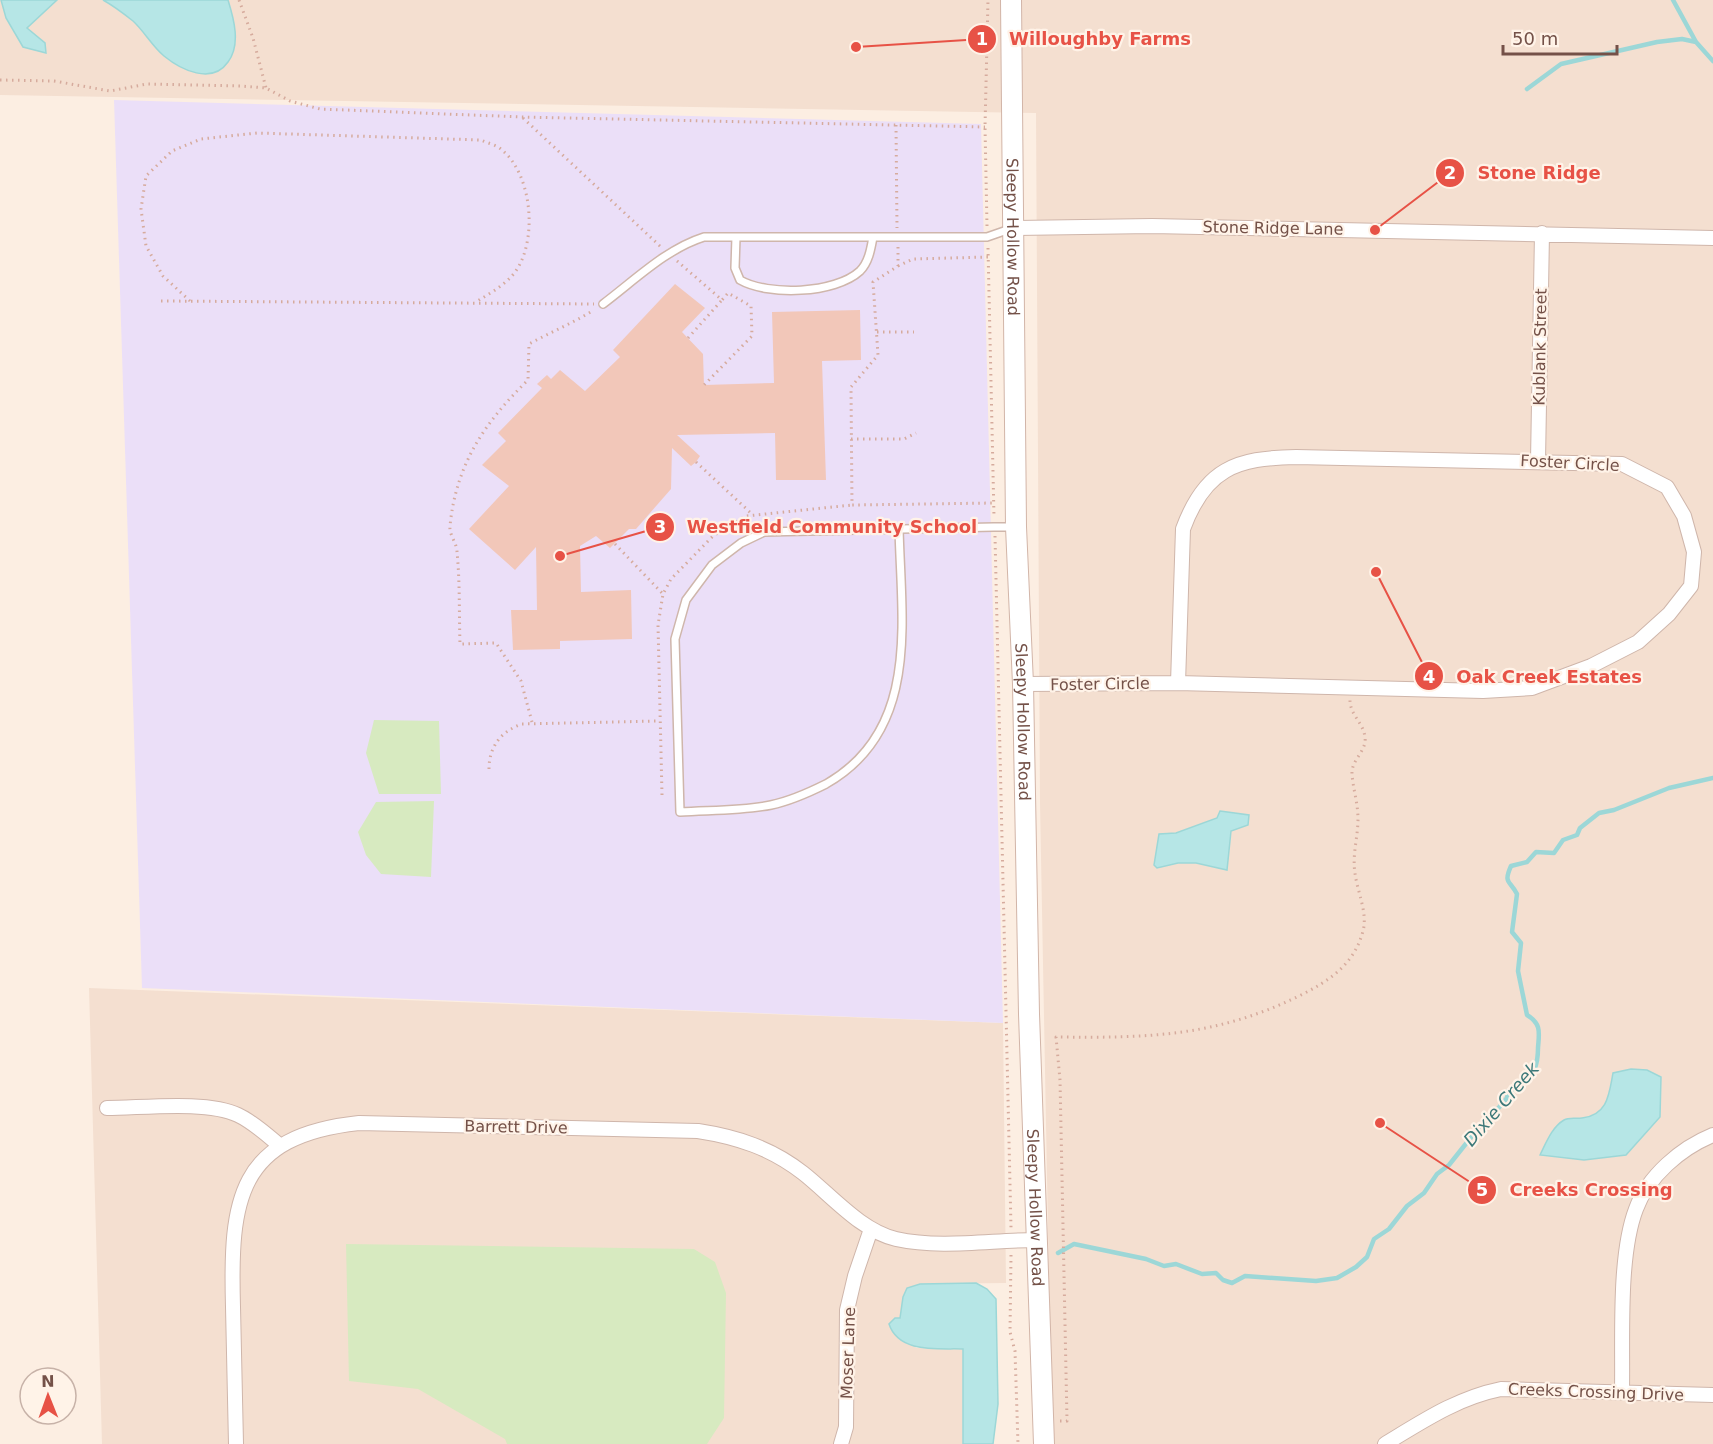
<svg xmlns="http://www.w3.org/2000/svg" width="1713" height="1444" font-family="'DejaVu Sans',sans-serif">
	<rect width="100%" height="100%" fill="#fceee2"/>
	<path fill="#f4dfd0" d="M0,0H1713V1444H1052L1040,803L1036,113L0,95Z
		M89,988L1003,1023L1006,1283L920,1284L908,1288L903,1297L900,1318L916,1348L963,1349V1444H102Z"/>
	<path fill="#ebdff8" d="M114,100L981,124L1003,1023L142,988Z"/>
	<path fill="#d7eac0" d="M374,720L439,721L441,794H379L366,753Z
		M434,801L431,877L381,874L366,855L358,832L376,802Z
		M346,1244L694,1249L715,1262L726,1293L724,1418L707,1444H507L505,1439L418,1389L349,1381Z"/>
	<path fill="#b6e6e6" stroke="#9cd7d7" stroke-width="1.5" d="M1,0H57L27,28L45,43L46,53L23,47L6,18Z
		M103,0H228C234,19 241,45 228,62C212,85 181,70 164,56C152,46 144,31 133,21C123,13 114,6 103,0Z
		M1220,811L1249,815L1248,825L1231,831L1227,870L1196,863H1178L1157,868L1154,865L1159,834L1176,833L1217,818Z
		M1631,1069L1647,1070L1661,1077L1660,1117L1626,1155L1584,1160L1540,1155C1546,1143 1552,1127 1564,1120C1569,1117 1576,1119 1582,1118C1608,1115 1609,1094 1613,1073Z
		M976,1283L987,1289L996,1299L998,1404L993,1444H963V1349C939,1348 899,1354 889,1324L895,1318H900L903,1297L907,1288L920,1284Z"/>
	<g fill="none" stroke-linecap="round" stroke-linejoin="round">
		<path stroke="#9cd7d7" stroke-width="4.5" d="M1673,0L1696,42L1713,61
			M1527,89L1561,64L1657,42L1682,39L1696,42
			M1058,1253L1074,1244L1146,1259L1164,1266L1176,1264L1202,1274L1216,1273L1223,1280L1232,1283L1245,1276L1316,1281L1337,1278L1356,1267L1367,1257L1374,1239L1389,1229L1407,1206L1424,1193L1437,1174L1449,1165L1480,1126L1490,1118L1507,1098L1508,1091C1530,1086 1538,1069 1538,1048C1539,1033 1542,1024 1527,1015L1518,971L1521,943L1512,932L1517,894C1510,880 1503,884 1511,866L1527,862L1536,852L1554,853L1563,840L1577,835L1580,828L1599,813L1614,810L1669,788L1713,778"/>
	</g>
	<path fill="#f2c7b9" d="M675,284L705,308L682,332L703,354L704,385L774,383L772,312L860,310L861,360L822,361L826,480H776L775,433L677,435L700,456L696,462L691,466L672,448L671,489L636,529H629L610,548L596,536L580,546L581,592L631,590L632,639L560,641V649L513,650L511,610H537L536,547L515,570L469,529L509,486L482,465L506,441L498,433L542,388L537,384L547,375L551,379L560,370L585,391L620,357L613,350Z"/>
	<g fill="none" stroke-linecap="round" stroke-linejoin="round">
		<defs>
			<path id="lane" d="M736,237L735,268L740,280C768,296 835,294 860,271C869,262 871,248 873,237
				M603,304C635,280 666,249 704,237H987L1010,229
				M899,528C901,620 921,730 826,784C808,793 790,801 771,805C741,811 710,810 680,812L675,639L686,600L712,565L741,543L764,532L994,527H1013"/>
			<path id="street" d="M1012,228L1152,226L1713,238
				M1538,461L1542,233
				M1023,684L1178,683L1483,691L1532,688L1591,666L1638,642L1669,614L1691,586L1694,552L1684,516L1667,487L1622,464L1296,457C1236,458 1205,469 1183,529L1178,683
				M107,1108C142,1108 207,1100 238,1115C253,1122 266,1134 279,1145
				M1622,1391C1623,1339 1618,1256 1636,1209C1648,1176 1681,1148 1713,1135
				M236,1444C235,1398 234,1353 233,1307C230,1200 237,1136 359,1123L698,1131C737,1137 771,1148 803,1173C831,1195 861,1231 896,1239C941,1249 992,1240 1038,1240
				M841,1444L846,1427L847,1310L855,1276L871,1229
				M1385,1444C1423,1421 1457,1398 1501,1389L1713,1395"/>
			<g id="secondary">
				<path id="s1" d="M1011,0L1016,527L1023,684L1029,1014L1044,1444"/>
			</g>
		</defs>
		<use href="#lane" stroke="#cfb6ab" stroke-width="10"/>
		<use href="#street" stroke="#cfb6ab" stroke-width="16"/>
		<use href="#secondary" stroke="#d2b5a8" stroke-width="22"/>
		<path stroke="#d6ab9d" stroke-width="3" stroke-dasharray="1.5 4.5" stroke-linecap="butt" d="M239,0L253,38L266,88
			M0,80L54,81L110,91L147,84L241,86L266,88L290,101L320,109L522,117L985,127
			M523,118L661,247
			M896,125L897,228
			M987,226L985,127L988,0
			M898,247V266L873,282L878,355L851,387L852,505L994,503
			M988,248L994,517
			M677,261L722,300L728,293L751,306L752,336L704,385
			M898,266L913,259L988,257
			M161,301L594,304
			M190,301L163,276L146,246L141,209L146,176L172,151L201,139L257,133L481,140C487,143 497,145 502,150C534,176 539,249 510,278C500,288 487,295 476,302
			M877,332H914
			M688,338L722,300
			M851,439H904L916,433
			M696,462L753,515
			M995,536L1011,1228
			M615,544L663,594
			M532,722L521,681L496,643L460,644C459,613 460,582 457,552C457,543 449,535 450,526C456,464 485,422 528,380L529,344C551,332 573,323 594,310
			M489,769C489,747 501,731 522,724L659,721
			M662,795L658,625L663,594L671,579L713,536L746,516L852,505
			M1011,1255L1010,1332L1015,1351L1018,1444
			M1060,1421H1067L1060,1080L1056,1037C1147,1038 1215,1037 1299,996C1329,981 1354,965 1363,931C1368,913 1357,891 1355,873C1352,855 1358,837 1358,819C1358,803 1353,789 1352,774C1351,760 1367,751 1365,737C1363,722 1350,715 1350,700"/>
		<use href="#lane" stroke="#fff" stroke-width="7"/>
		<use href="#street" stroke="#fff" stroke-width="14"/>
		<use href="#secondary" stroke="#fff" stroke-width="20"/>
	</g>
	<g text-anchor="middle" dominant-baseline="central" stroke-width="4.5" stroke-linejoin="round" paint-order="stroke">
		<g font-size="16" fill="#745148" stroke="#fff3e8">
			<text transform="translate(1273 228) rotate(1)">Stone Ridge Lane</text>
			<text stroke="none"><textPath href="#s1" startOffset="237">Sleepy Hollow Road</textPath></text>
			<text transform="translate(1540 347) rotate(-89)">Kublank Street</text>
			<text transform="translate(1570 463) rotate(3)">Foster Circle</text>
			<text transform="translate(1100 684) rotate(-1)">Foster Circle</text>
			<text stroke="none"><textPath href="#s1" startOffset="722">Sleepy Hollow Road</textPath></text>
			<text transform="translate(516 1127) rotate(1)">Barrett Drive</text>
			<text stroke="none"><textPath href="#s1" startOffset="1208">Sleepy Hollow Road</textPath></text>
			<text transform="translate(848 1353) rotate(-88)">Moser Lane</text>
			<text transform="translate(1596 1392) rotate(2)">Creeks Crossing Drive</text>
		</g>
		<g font-size="18" font-style="italic" fill="#3c7879" stroke="#fff3e8">
			<text transform="translate(1501 1104) rotate(-49)">Dixie Creek</text>
		</g>
	</g>
	<path fill="none" stroke="#e75246" stroke-width="2" d="M856 47L982 39M1375 230L1450 173M560 556L660 527M1376 572L1429 676M1380 1123L1482 1190"/>
	<g fill="#e75246" stroke="#fff3e8" stroke-width="2">
		<circle cx="856" cy="47" r="6"/>
		<circle cx="1375" cy="230" r="6"/>
		<circle cx="560" cy="556" r="6"/>
		<circle cx="1376" cy="572" r="6"/>
		<circle cx="1380" cy="1123" r="6"/>
		<circle cx="982" cy="39" r="15"/>
		<circle cx="1450" cy="173" r="15"/>
		<circle cx="660" cy="527" r="15"/>
		<circle cx="1429" cy="676" r="15"/>
		<circle cx="1482" cy="1190" r="15"/>
	</g>
	<g font-size="18" text-anchor="middle" font-weight="bold" fill="#fff">
		<text x="982" y="45">1</text>
		<text x="1450" y="179">2</text>
		<text x="660" y="533">3</text>
		<text x="1429" y="683">4</text>
		<text x="1482" y="1196">5</text>
	</g>
	<g font-size="18" text-anchor="middle" font-weight="bold" fill="#e75246" stroke="#fff3e8" stroke-width="4.5" stroke-linejoin="round" paint-order="stroke">
		<text x="1100" y="45">Willoughby Farms</text>
		<text x="1539" y="179">Stone Ridge</text>
		<text x="832" y="533">Westfield Community School</text>
		<text x="1549" y="683">Oak Creek Estates</text>
		<text x="1591" y="1196">Creeks Crossing</text>
	</g>
	<g transform="translate(48 1396) rotate(359)"><circle r="28" fill="#fff3e8" stroke="#c7b2a8" stroke-width="1.5"/>
	<path d="M0-4.5L10 22L0 15L-10 22Z" fill="#e75246"/>
	<text y="-9" font-size="16" font-weight="bold" text-anchor="middle" fill="#745148">N</text>
	</g>
	<path d="M1503 45v9h114v-9" fill="none" stroke="#745148" stroke-width="3"/>
	<text x="1512" y="45" font-size="18" fill="#745148" stroke="#fff3e8" stroke-width="4.5" paint-order="stroke">50 m</text>
</svg>
